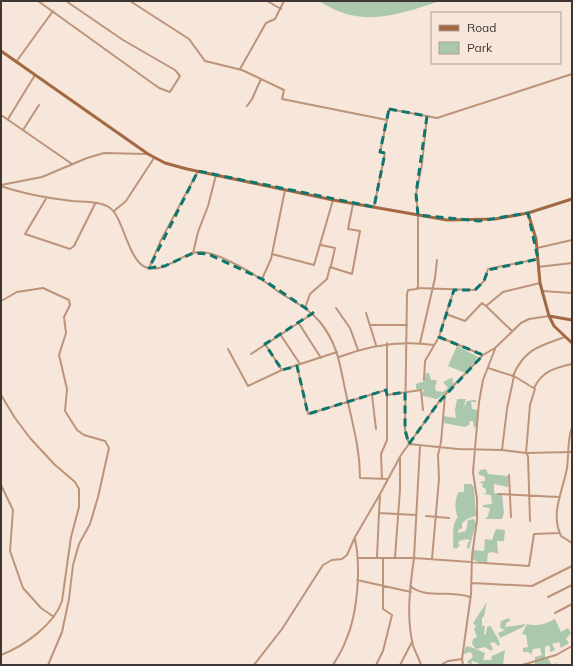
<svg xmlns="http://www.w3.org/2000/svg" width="573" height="666" font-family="Mulish,sans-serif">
	<rect width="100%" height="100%" fill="#f7e6da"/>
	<path fill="#abc8ac" d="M319,1H440C397,15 361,29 319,1Z
		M457,346L478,357L466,372H463L448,366Z
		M426,373H429L431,380H437L435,388L436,391L443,392L448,388L443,382L451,378L453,379L452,383L457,381L446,393L437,399L423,396L422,393L424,390L416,389V384L425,381Z
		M457,399H466L463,409L467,401L476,400V402H471L472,409L479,410L477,426L474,428L473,421H470L469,425L465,427L444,423L443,416L456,418L455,410Z
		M486,469L488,474L508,476V487L494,484V493L502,495L504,513L502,519H485L488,516L490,508L483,507V505L492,504L491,495L483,494L486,493V489L482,487L483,484L479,482L485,481V477L478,474L480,470Z
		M464,484H471L474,487L476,516L469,518L462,523V529H459L458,533L466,531L468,520L474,519L476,524L469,549L467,548L468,542L471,541L467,539L459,541L458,544L460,545L456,549L453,547C454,538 451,524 458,517C454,511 455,497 459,492H464Z
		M496,529L505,530L504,541H497L498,554L493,552L488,553L487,562C481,563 477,562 472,559L473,550L484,551L485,539L492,540Z
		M487,602L484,616L482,618V626H485L484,635L486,634L487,627L491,626C493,633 499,637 500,645L498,646L494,642L490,643L493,649L491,651L485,647L476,649L472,644L473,639L477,637L474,629L476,626L473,623Z
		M509,618L510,621L506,623L505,630L506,627L526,624L523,627L500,638L498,633L505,630L500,628L501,621Z
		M555,619L561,632L568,628L571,633L566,639L569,643L561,648L559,642L552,644L555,650L550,652V647L548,645L545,647V658H548L552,665L557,663L556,665H535V657L542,655L540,648L533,649L531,655L529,652H523V648L528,647L526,635L522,634L527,624C538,627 545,624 555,619Z
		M466,646C472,647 478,650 485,653L483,660H491L492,656L505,650L503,665H487V664L479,665L478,663L472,661L471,665L467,662L473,657L471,652L463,654Z"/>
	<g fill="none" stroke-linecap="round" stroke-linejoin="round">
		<path stroke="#bc947a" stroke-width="2" d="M38,1L159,88L170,92L180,76L175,70L123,40L66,1
			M130,1L189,39L205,61L242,70L284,90L282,99L387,120L389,109L437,118L572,74
			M267,1L281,9
			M16,62L53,11
			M240,69L266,23L275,19L284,1
			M247,106L252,99L261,79
			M1,115L72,164
			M427,116L422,164L416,194L418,215V287L417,289L408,290L407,294L405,430L409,444L458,449L502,450L507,409L514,376
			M8,119L35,75
			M23,130L39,105
			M1,185L42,177L87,158L104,153L146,154
			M1,186C23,194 48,198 72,201C83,202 100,201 110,208C123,217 128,259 145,267C165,275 182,251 202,252C220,253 258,276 272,287C287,299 307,306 320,322C340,347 340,369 347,398C353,426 360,449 360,478L388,479
			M47,197L25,234L70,249L74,246L95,204
			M374,207L385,153L380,152L387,120
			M114,211L126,201L154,158
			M321,245L335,248L331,266
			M537,248L572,240
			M193,253L198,232L208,206L216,175
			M272,254L314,265L333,200
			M538,267L572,263
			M149,268L161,240L198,171
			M262,279L271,259L285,190
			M417,288L475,290L484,281L488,269L538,259
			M542,291L572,293
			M1,301L17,292L43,288L69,300L70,305L64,317L66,333L59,355L67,389L65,411L77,430L84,435L105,441L109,448L98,497L90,524L79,544L73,565L69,599L62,632L48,665
			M486,306L512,331
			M305,308L310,294L327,279L330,267L352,274L360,231L348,229L353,204
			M336,308L350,328L358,350
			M366,313L376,345
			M446,314L454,290
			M298,322L321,358
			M370,325H407
			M280,334L300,364
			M439,337L483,355
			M387,343V395L421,390L423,410
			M420,343L435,278L437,260
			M265,344L282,370
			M228,349L248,386L282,370L337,352
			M251,354L312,314
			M339,357C370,345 401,340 434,345
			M297,366L308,414L386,390
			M488,368L513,376C524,349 540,346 565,337
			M514,376L535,389L530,405L526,453L528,456L530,521
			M424,380L425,361L439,337L446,314L465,321L482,303L486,306L503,292L540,283
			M534,388C542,371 555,368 572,364
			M1,395L15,418L30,438L54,464L75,482L79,489V507L71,537L62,601C54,625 24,646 1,655
			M372,395L376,429
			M572,427C567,441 569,454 567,468C563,491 550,513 561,536L572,543
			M420,446L414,558L529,566L534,534L559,533
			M502,450L526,453L572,452
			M509,475L511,517
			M382,479L381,454L387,440V395
			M1,485L13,510L10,551L23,588L41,608L54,617
			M498,494L559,497
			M380,495L379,513L416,515
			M426,516L449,518
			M377,557L379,513
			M395,557L400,490V458
			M358,558H414C410,586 406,617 413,645C415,652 419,658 421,665
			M432,559L439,479L438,455L441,442L445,395
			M357,580L411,592
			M472,583L532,586L572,566
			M410,586C425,599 451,590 470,597
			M548,597L572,585
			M555,613L572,604
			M254,665L282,629L323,565L332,560L342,559L347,555L355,537L380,494L401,455L441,399L483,355L495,348L521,323L529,319L549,316
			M333,665C338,657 343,649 346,640C358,613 361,567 355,539
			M376,665L383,651L392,615L383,609V558
			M400,665L412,642
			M441,665L448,661L462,659
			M463,665L462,659L471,594L472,556L477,520V499L473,472L479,402L483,380L495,349
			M522,665L556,655L572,646"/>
		<path stroke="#a36942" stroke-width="3" d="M1,51L148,154L165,163L187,169L333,200L447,220L495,219L528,213L572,199
			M528,213L536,239L540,283L549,316L554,326L572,343
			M549,316L572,320"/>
	</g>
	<path fill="none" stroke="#0f766e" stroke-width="3" stroke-dasharray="8 5" stroke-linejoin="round" d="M389,109L427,116L416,194L418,215L479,221L528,213L538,259L488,270L484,281L475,290H454L439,337L483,355L439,402L409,444L405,430V392L387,395L386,390L308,414L297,366L282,370L265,344L313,313L262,279L208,254L193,253L165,266L149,268L198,171L374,207L385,153L380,152Z"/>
	<rect width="573" height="666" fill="none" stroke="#3d3632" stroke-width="4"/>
	<rect x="431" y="12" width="130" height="52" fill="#f7e6da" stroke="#ada097"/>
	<rect x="439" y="25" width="20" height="6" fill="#a36942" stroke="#ada097"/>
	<text x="467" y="32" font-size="12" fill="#3d3632">Road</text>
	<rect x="439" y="42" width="20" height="12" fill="#abc8ac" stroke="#ada097"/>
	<text x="467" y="52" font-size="12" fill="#3d3632">Park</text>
</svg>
